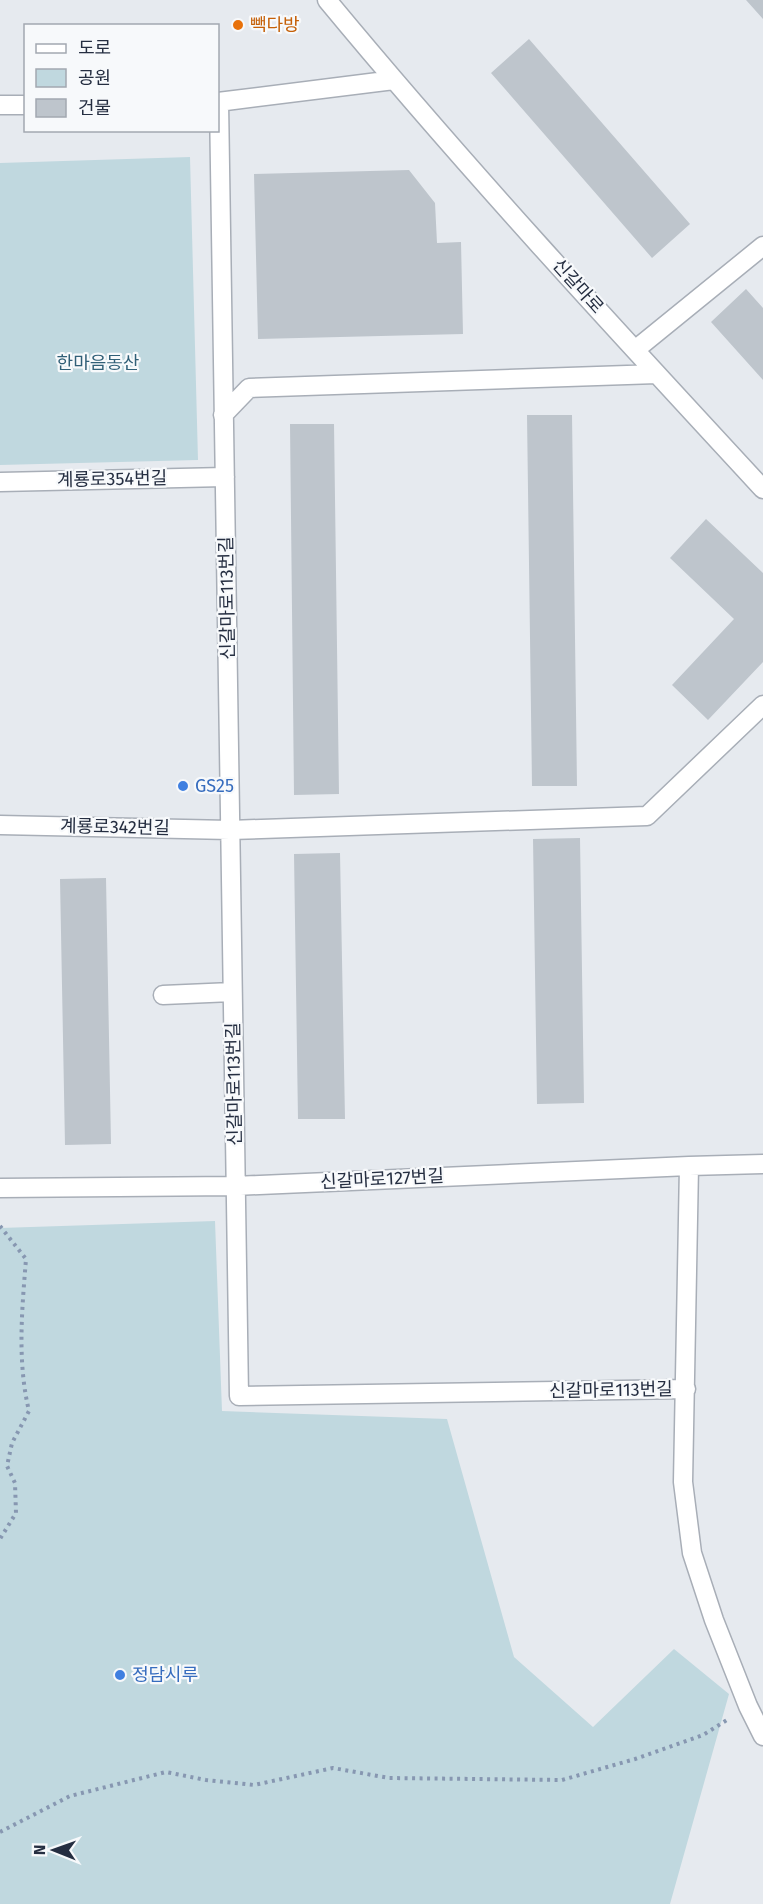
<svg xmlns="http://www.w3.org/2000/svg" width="763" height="1904" font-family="'Fira Sans','Noto Sans KR',sans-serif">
	<rect width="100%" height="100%" fill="#e6eaef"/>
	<path fill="#c0d8df" d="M190,157L198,460L0,465V163Z
		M215,1221L222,1411L447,1419L514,1657L593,1727L674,1649L729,1694L670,1904H0V1228Z"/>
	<path fill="#bec5cc" d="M746,0H763V19Z
		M529,39L690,224L652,258L491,73Z
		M409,170L435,203L437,243L461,242L463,334L258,339L254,174Z
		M746,289L763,308V380L711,322Z
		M527,415H572L577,786H532Z
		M290,424H334L339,794L294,795Z
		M706,519L763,573V662L708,720L672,685L734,619L670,558Z
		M580,838L584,1103L537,1104L533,839Z
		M340,853L345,1119H298L294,854Z
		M106,878L111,1144L65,1145L60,879Z"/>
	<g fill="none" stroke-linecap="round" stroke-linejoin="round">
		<defs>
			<path id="minor" d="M327,0C466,168 615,329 763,489
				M218,102L394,80
				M219,102L239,1396L686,1389
				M0,105H26
				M635,350L763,246
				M223,415L249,388L657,374
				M0,482L225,477
				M0,825L230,830L647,816L763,705
				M163,995L232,992
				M689,1166L683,1482L692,1553L714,1620L748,1706L763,1736
				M0,1188L235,1186L689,1166L763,1164"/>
		</defs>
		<use href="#minor" stroke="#a8aeb7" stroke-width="21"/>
		<path stroke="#8797b1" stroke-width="4" stroke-dasharray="3 4.5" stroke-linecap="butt" d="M0,1226L26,1259C22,1310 17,1361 29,1411L12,1443L7,1466L15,1483L16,1513L0,1539
			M0,1832L70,1796L166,1772L206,1780L254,1785L333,1768L389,1778L562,1780L635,1759L703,1735L730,1718"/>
		<use href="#minor" stroke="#fff" stroke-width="18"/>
	</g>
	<circle fill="#e8710a" stroke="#f7f9fb" stroke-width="2" cx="238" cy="25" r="6"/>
	<g fill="#3f7fe0" stroke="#f7f9fb" stroke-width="2">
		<circle cx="183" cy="786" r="6"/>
		<circle cx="120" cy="1675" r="6"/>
	</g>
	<g text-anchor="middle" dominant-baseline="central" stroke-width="4.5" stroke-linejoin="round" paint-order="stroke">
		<g font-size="18" fill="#c56008" stroke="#f7f9fb" text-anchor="start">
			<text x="250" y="25">빽다방</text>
		</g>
		<g font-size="18" fill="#252e41" stroke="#f7f9fb">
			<text transform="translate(578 286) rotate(48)">신갈마로</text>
			<text transform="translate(112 479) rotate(-1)">계룡로354번길</text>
			<text transform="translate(227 598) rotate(-91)">신갈마로113번길</text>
			<text transform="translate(115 827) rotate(1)">계룡로342번길</text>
			<text transform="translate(234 1084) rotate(-91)">신갈마로113번길</text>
			<text transform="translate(382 1179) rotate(-3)">신갈마로127번길</text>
			<text transform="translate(611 1390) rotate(-1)">신갈마로113번길</text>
		</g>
		<g font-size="18" fill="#305f77" stroke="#f7f9fb">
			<text x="98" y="363">한마음동산</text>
		</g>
		<g font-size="18" fill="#366cbe" stroke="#f7f9fb" text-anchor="start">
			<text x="195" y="786">GS25</text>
			<text x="132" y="1675">정담시루</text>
		</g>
	</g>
	<rect x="24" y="24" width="195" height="108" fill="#f7f9fb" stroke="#a3a8b1" stroke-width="1.5"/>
	<rect x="36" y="44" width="30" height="9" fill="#ffffff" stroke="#a3a8b1" stroke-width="1.5"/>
	<text x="78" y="54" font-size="18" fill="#252e41">도로</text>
	<rect x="36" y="69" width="30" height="18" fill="#c0d8df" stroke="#a3a8b1" stroke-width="1.5"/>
	<text x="78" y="84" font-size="18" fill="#252e41">공원</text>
	<rect x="36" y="99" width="30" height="18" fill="#bec5cc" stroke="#a3a8b1" stroke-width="1.5"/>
	<text x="78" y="114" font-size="18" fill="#252e41">건물</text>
	<g transform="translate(54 1850) rotate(271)" stroke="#f7f9fb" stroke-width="4.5" paint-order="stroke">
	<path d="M0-4.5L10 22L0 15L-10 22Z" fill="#252e41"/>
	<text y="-9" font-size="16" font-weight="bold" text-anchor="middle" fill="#252e41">N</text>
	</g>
</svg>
